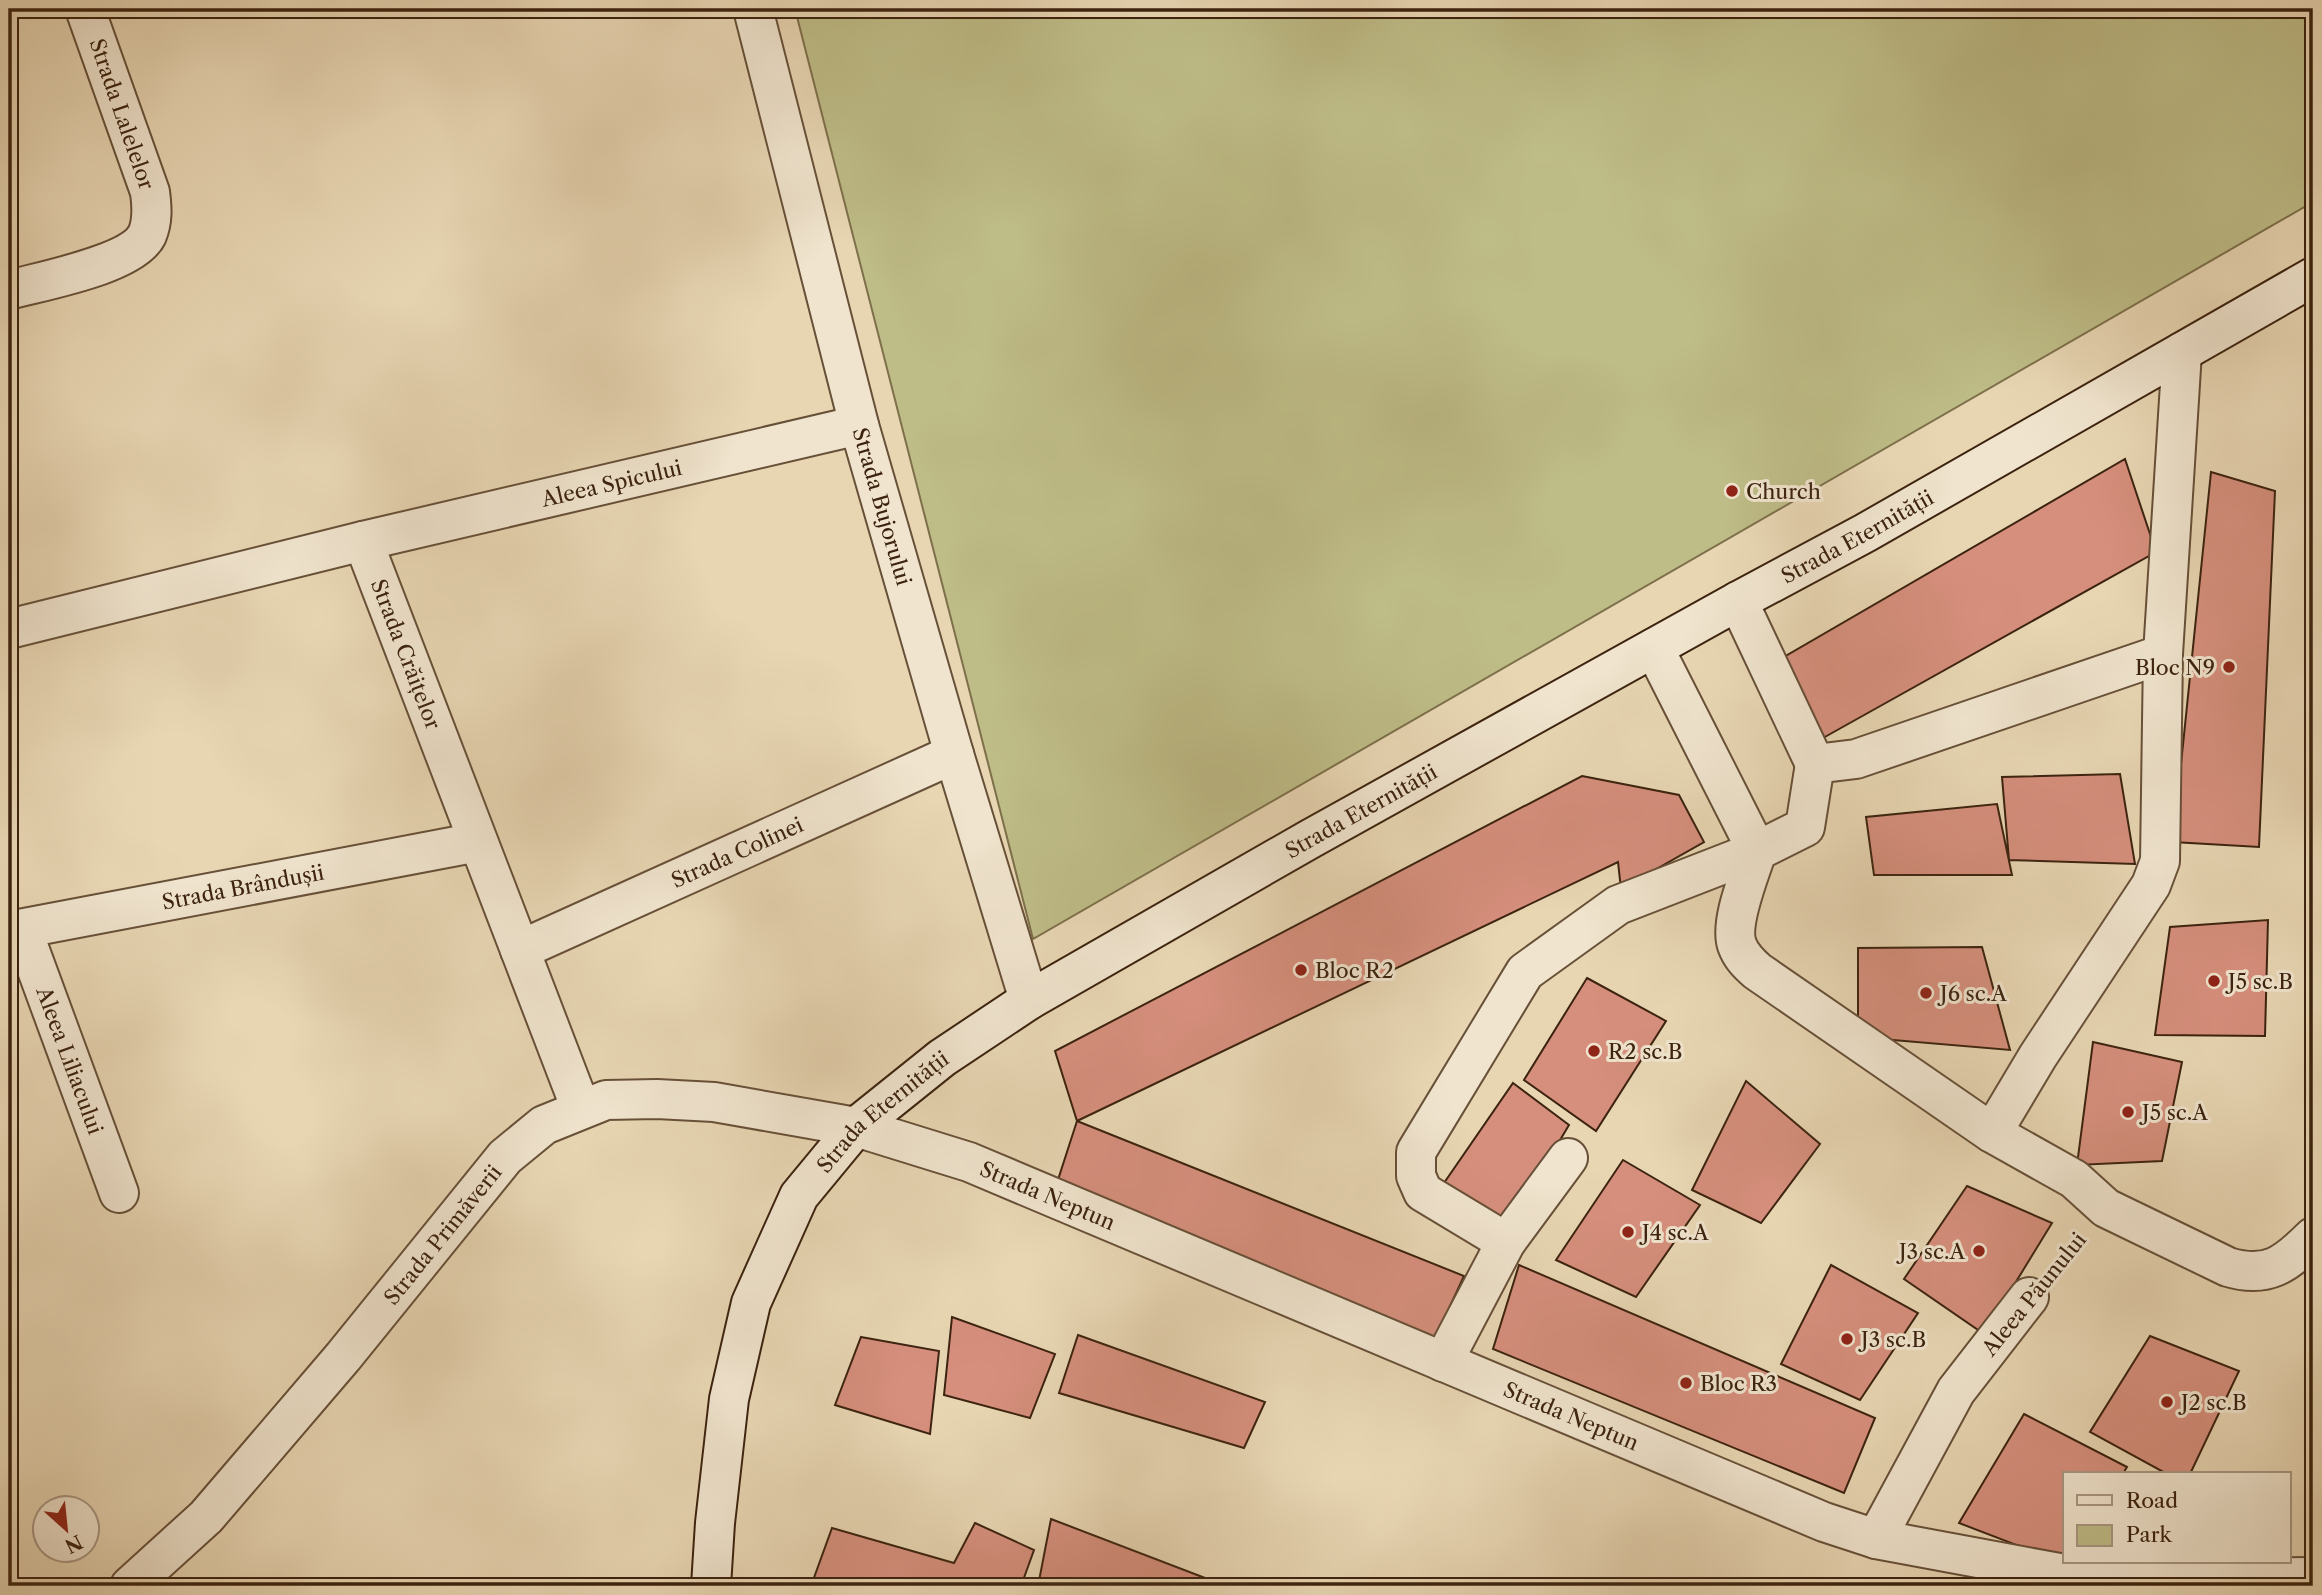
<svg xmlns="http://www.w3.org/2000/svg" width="2322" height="1595" font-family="'Libre Caslon Text',serif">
	<rect width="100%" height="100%" fill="#e8d6b3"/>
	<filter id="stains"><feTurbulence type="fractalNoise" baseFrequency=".00286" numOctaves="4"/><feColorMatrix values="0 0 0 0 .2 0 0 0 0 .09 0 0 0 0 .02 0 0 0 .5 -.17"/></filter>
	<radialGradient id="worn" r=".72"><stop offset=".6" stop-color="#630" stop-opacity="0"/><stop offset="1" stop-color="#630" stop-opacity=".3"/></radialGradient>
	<path fill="#bebc87" stroke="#7d704b" stroke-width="2" d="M795,9H2313V202L1033,939Z"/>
	<path fill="#d68f7d" stroke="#3c230f" stroke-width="2" d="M2125,459L2156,552L1823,738L1777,661Z
		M2211,472L2275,491L2259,847L2173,842Z
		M2120,774L2135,864L2009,860L2002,777Z
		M1582,776L1679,795L1704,842L1621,889L1618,862L1077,1121L1055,1051Z
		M1997,804L2012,875H1874L1866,817Z
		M2268,920L2265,1036L2155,1035L2170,927Z
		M1982,947L2010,1050L1858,1037V948Z
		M1587,978L1666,1021L1596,1131L1524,1080Z
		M2093,1042L2182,1062L2162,1161L2077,1165Z
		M1746,1081L1820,1144L1761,1223L1692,1190Z
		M1513,1083L1569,1125L1509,1226L1444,1183Z
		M1077,1121L1464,1276L1435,1339L1056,1186Z
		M1623,1160L1700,1205L1636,1297L1556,1260Z
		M1967,1186L2052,1223L1984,1334L1904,1279Z
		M1519,1265L1875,1418L1844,1493L1493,1349Z
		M1831,1265L1918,1313L1860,1400L1781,1364Z
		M952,1317L1055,1354L1030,1418L944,1395Z
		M1078,1335L1265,1402L1244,1448L1059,1393Z
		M2150,1336L2239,1371L2190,1474H2167L2090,1432Z
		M861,1337L939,1351L930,1434L835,1405Z
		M2024,1414L2127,1467L2123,1474H2065V1562L2071,1566L1959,1523Z
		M1051,1519L1226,1586H1038Z
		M975,1523L1034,1550L1021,1586H811L832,1528L954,1563Z"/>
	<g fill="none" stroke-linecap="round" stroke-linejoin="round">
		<defs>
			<g id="street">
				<path id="s1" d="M753,9L859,425L954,754L1029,1000"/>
				<path d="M9,290C41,281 132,265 147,235C153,221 152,207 150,192L85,9"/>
				<path id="s2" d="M363,541L581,1109"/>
				<path d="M1738,601L1815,764L1856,759L2163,654"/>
				<path id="s3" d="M9,629L363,541L859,425"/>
				<path d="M1815,764L1805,827L1757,851C1750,874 1729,922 1737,945C1741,956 1748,963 1757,971L1992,1133L2074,1179L2106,1208L2228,1267C2268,1279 2286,1264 2313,1237"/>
				<path id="s4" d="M22,929L119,1193"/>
				<path id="s5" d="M9,931L478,842"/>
				<path id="s6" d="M520,950L954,754"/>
				<path d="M1992,1133L2038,1056L2151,885L2160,861L2163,654L2182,352"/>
				<path d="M1506,1242L1423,1192L1416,1176V1152L1525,972L1618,905L1757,851L1654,648"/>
				<path d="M1443,1362L1506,1242L1568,1158"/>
				<path d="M1876,1539L1956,1391L2029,1297"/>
				<path id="s7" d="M130,1586L206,1517L343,1357L505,1157L544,1125L606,1100L657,1099L714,1102L856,1127L969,1162L1824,1522L1876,1539L2059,1573L2233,1578L2313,1577"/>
			</g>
			<g id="secondary">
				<path id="s8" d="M711,1586L715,1523L729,1399L751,1303L799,1196L856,1127L942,1058L1029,1000L1310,839L1738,601L1865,533L2313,277"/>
			</g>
		</defs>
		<use href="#street" stroke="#675038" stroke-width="42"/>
		<use href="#secondary" stroke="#3c230f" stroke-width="42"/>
		<path stroke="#3c230f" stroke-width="4.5" stroke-dasharray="2 3.5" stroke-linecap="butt" d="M2054,1268L2080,1238"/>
		<use href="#street" stroke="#f0e4ce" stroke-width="38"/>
		<use href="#secondary" stroke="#f0e4ce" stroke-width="38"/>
	</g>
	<g fill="#8f2418" stroke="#f0e4ce" stroke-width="2.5">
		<circle cx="1732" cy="491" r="7"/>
		<circle cx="2229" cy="667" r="7"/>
		<circle cx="1301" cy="970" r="7"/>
		<circle cx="2214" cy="981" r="7"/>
		<circle cx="1926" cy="993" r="7"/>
		<circle cx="1594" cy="1051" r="7"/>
		<circle cx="2128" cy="1112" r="7"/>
		<circle cx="1628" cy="1232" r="7"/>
		<circle cx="1979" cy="1251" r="7"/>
		<circle cx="1847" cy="1339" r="7"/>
		<circle cx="1686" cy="1383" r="7"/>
		<circle cx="2167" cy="1402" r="7"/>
	</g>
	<g text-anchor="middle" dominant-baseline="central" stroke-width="6" stroke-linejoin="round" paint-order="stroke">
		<g font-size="21" fill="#3c230f" stroke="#f0e4ce">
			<text transform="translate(122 114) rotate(71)">Strada Lalelelor</text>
			<text stroke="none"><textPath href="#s3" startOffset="620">Aleea Spicului</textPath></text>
			<text stroke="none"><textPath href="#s1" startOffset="514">Strada Bujorului</textPath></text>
			<text stroke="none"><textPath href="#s8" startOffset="1657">Strada Eternității</textPath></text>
			<text stroke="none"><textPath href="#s2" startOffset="121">Strada Crăițelor</textPath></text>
			<text stroke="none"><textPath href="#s8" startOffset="1090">Strada Eternității</textPath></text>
			<text stroke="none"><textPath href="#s6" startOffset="238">Strada Colinei</textPath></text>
			<text stroke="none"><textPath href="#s5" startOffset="238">Strada Brândușii</textPath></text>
			<text stroke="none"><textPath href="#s4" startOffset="140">Aleea Liliacului</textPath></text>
			<text stroke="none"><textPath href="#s8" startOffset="523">Strada Eternității</textPath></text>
			<text stroke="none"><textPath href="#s7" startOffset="1144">Strada Neptun</textPath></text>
			<text stroke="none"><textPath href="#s7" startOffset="471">Strada Primăverii</textPath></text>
			<text transform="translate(2034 1294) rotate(-51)">Aleea Păunului</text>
			<text stroke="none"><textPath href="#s7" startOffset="1712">Strada Neptun</textPath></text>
		</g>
		<g font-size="21" fill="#3c230f" stroke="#f0e4ce" text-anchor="start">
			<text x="1746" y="491">Church</text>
			<text x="2215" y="667" text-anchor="end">Bloc N9</text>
			<text x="1315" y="970">Bloc R2</text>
			<text x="2228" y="981">J5 sc.B</text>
			<text x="1940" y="993">J6 sc.A</text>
			<text x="1608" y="1051">R2 sc.B</text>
			<text x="2142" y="1112">J5 sc.A</text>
			<text x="1642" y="1232">J4 sc.A</text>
			<text x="1965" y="1251" text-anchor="end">J3 sc.A</text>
			<text x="1861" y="1339">J3 sc.B</text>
			<text x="1700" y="1383">Bloc R3</text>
			<text x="2181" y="1402">J2 sc.B</text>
		</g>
	</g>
	<rect width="2322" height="1595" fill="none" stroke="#e8d6b3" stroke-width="35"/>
	<rect x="10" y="10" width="2301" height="1574" fill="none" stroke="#3c230f" stroke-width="3.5"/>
	<rect x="18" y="18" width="2287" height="1560" fill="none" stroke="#3c230f" stroke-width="2"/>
	<rect x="2063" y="1472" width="228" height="91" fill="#f0e4ce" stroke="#a89782" stroke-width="2"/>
	<rect x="2077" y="1495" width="35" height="10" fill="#f0e4ce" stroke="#a89782" stroke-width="2"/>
	<text x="2126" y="1508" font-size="21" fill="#3c230f">Road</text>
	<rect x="2077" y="1525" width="35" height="21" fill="#bebc87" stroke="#a89782" stroke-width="2"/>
	<text x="2126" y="1542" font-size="21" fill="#3c230f">Park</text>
	<g transform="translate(66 1529) rotate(153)"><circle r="33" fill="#f0e4ce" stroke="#a89782" stroke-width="2"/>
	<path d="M0-5L12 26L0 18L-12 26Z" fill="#8f2418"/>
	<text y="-10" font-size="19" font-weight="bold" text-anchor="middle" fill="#3c230f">N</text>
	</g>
	<rect width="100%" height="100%" filter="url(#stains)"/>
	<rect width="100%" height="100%" fill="url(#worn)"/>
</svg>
